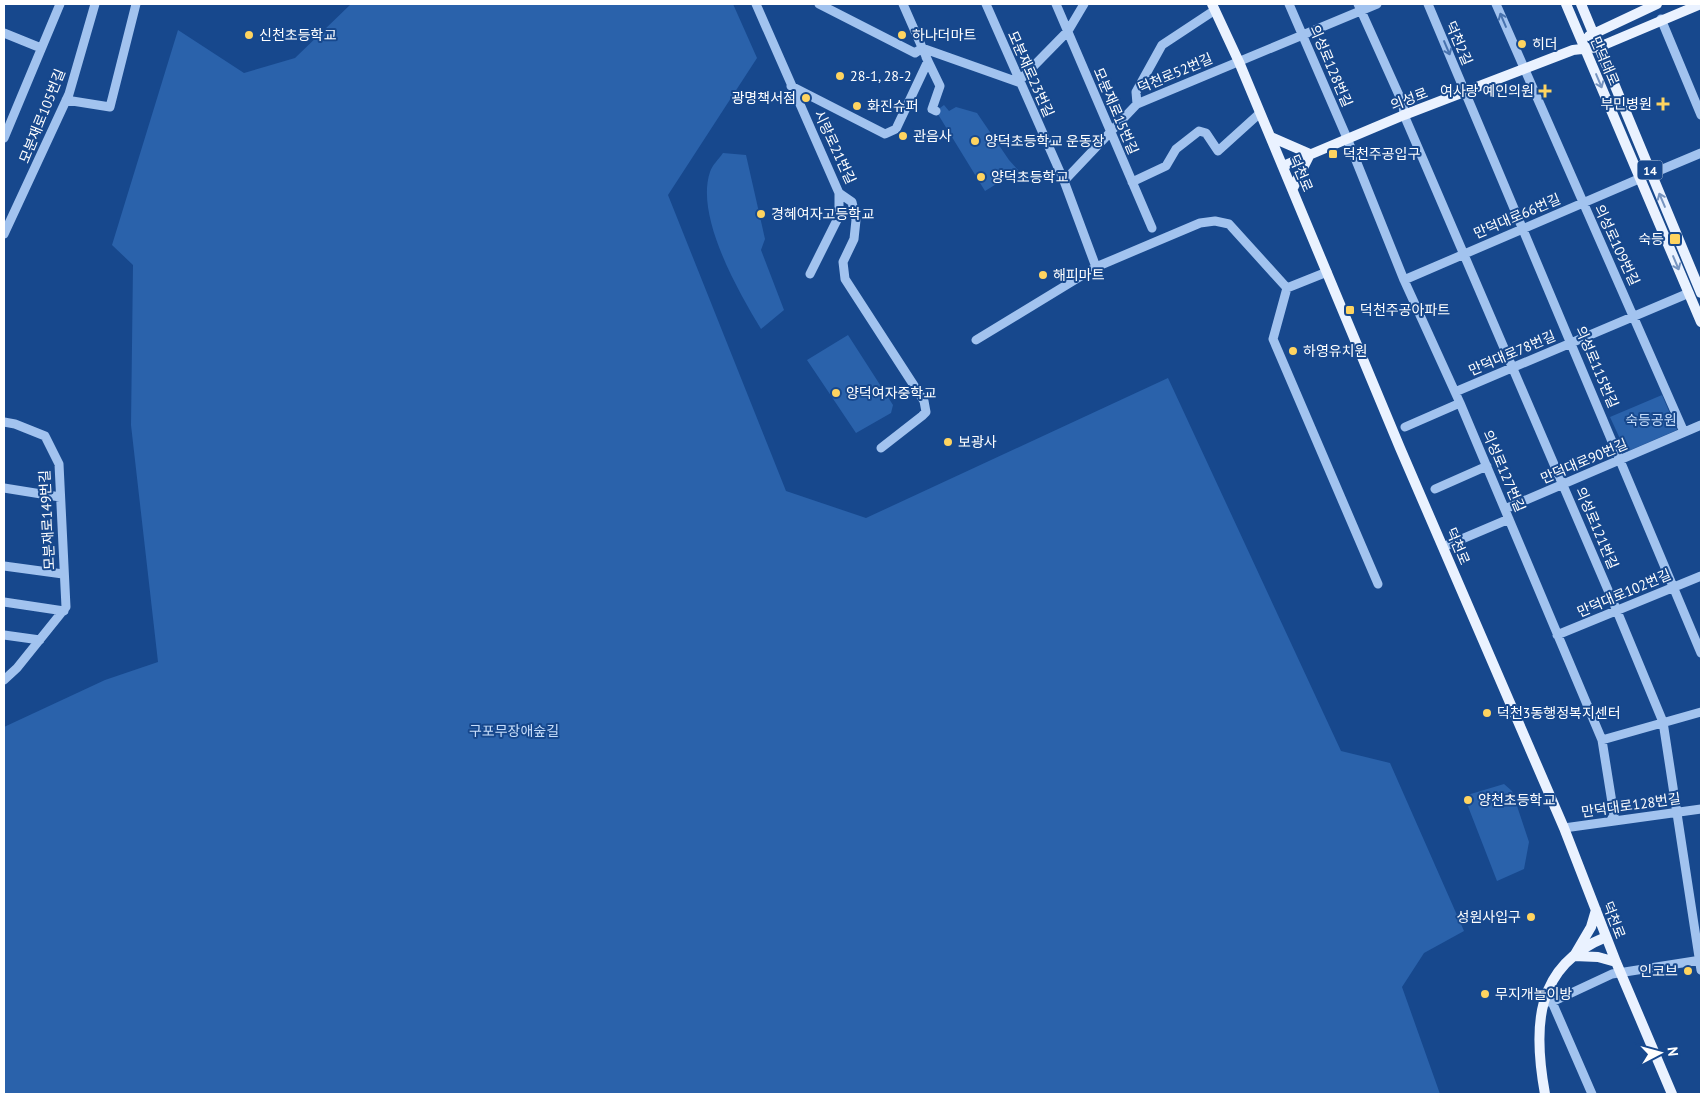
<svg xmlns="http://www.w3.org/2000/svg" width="1705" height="1098" font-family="'PT Sans','Noto Sans KR',sans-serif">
	<rect width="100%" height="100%" fill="#17488d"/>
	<path fill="#2a62ab" d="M351,4H733L757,58L668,195L786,491L866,518L1168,378L1341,751L1390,763L1464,931L1424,953L1402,987L1440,1094H4V727L105,680L158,662L131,425L133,265L112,245L178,30L244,73L295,58Z
		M944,105L949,111L956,107L977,113L1009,160L1018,170L1016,172L985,191L936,111Z
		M723,153L746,155L765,239L761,250L784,310L761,329C738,291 695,216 710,172C712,165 719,159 723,153Z
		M848,335L893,405L891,413L856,433L807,360Z
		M1662,395L1677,430L1626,452L1610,417Z
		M1504,784L1512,791L1529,842L1524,869L1497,881L1464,796Z"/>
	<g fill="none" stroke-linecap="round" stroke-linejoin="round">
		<path stroke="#a2c3ef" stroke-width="9" d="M756,4L839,193L852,202L856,220L854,239L843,262L845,279L924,401L926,412L922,416L881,448
			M819,4L915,53L922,48
			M986,4L1064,181L1096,267
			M1056,4L1152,228
			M1289,4L1347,138L1404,280L1460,403L1602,740L1614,815L1611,820
			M1358,4L1403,104L1404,115L1617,611L1663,722L1701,970
			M1428,4L1701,653
			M1496,4L1684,432
			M1661,19L1701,115
			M4,33L41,48
			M922,48L1018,82L1068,31L1084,4
			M926,57L940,86L932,109L936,111
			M791,86L885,134L896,129L928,61L903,4
			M66,100L110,107L136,4
			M1137,104L1136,92L1162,45L1215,10
			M4,138L60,4
			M1651,174L1701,153
			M1064,181L1137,104L1377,4
			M1132,182L1166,166L1176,149L1199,131L1206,133L1218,151L1260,113
			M4,234L69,94L95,4
			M810,274L839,216V193
			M1404,280L1641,178
			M1287,288L1273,339L1378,584
			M976,340L1096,267L1200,223L1215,221L1229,224L1287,288L1327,272
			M1455,392L1689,293
			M4,422L15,424L45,436L59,464L66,607L17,668L4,680
			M1405,427L1460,403
			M4,488L60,497
			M1435,489L1487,466
			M1505,509L1701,425
			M1443,547L1509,519
			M4,566L63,574
			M4,602L64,611
			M4,635L40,640
			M1557,635L1701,576
			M1602,740L1701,712
			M1564,828L1701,809
			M1544,1002H1552L1612,974L1701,960
			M1552,1002L1592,1094"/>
		<path stroke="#eaf2ff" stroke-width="10" d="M1212,4L1239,62L1400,448L1564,828L1616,962L1672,1094
			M1566,4L1701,322
			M1581,4L1701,293
			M1589,36L1657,4
			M1271,137L1310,154L1293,188
			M1283,166L1404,115L1573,50L1599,47L1701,4
			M1596,910L1591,927L1574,956L1598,957L1616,962
			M1545,1094C1533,1028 1534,966 1606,937"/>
	</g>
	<defs><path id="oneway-shaft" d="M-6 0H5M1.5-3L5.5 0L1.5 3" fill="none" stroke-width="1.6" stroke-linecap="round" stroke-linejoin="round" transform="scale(1.25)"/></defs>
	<g stroke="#4873af">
		<use href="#oneway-shaft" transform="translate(1503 20) rotate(-113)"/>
		<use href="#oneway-shaft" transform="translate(1447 48) rotate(67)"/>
	</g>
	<g stroke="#7694c0">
		<use href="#oneway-shaft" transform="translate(1599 81) rotate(67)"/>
		<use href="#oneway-shaft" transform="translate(1662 200) rotate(-113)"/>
		<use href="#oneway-shaft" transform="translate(1676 263) rotate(67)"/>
	</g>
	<g fill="#ffd460" stroke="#17488d" stroke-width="2">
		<circle cx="249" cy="35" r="5"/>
		<circle cx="902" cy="35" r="5"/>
		<circle cx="1522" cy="44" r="5"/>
		<circle cx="840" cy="76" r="5"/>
		<path d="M1542.5 83.5h5v5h5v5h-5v5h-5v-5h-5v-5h5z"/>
		<circle cx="806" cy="98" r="5"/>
		<path d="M1660.5 96.5h5v5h5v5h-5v5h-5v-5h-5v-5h5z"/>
		<circle cx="857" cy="106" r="5"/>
		<circle cx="903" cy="136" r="5"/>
		<circle cx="975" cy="141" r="5"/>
		<rect x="1328" y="149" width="10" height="10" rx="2.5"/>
		<circle cx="981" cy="177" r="5"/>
		<circle cx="761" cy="214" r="5"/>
		<rect x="1669" y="233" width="12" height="12" rx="2.5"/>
		<circle cx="1043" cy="275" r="5"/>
		<rect x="1345" y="305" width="10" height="10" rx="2.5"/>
		<circle cx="1293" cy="351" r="5"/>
		<circle cx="836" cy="393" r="5"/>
		<circle cx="948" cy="442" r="5"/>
		<circle cx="1487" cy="713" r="5"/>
		<circle cx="1468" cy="800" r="5"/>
		<circle cx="1531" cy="917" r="5"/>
		<circle cx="1688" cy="971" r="5"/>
		<circle cx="1485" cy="994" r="5"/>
	</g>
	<g text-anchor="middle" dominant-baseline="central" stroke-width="4" stroke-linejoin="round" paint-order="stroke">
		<rect fill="#17488d" stroke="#b9c8dd" stroke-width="1" x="1637.5" y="160.5" width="25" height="19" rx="4"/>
		<g font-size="12" font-weight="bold" fill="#fff">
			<text x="1650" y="170">14</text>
		</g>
		<g font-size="14" fill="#fff" stroke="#17488d" text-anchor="start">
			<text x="259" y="35">신천초등학교</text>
			<text x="912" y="35">하나더마트</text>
			<text x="1532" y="44">히더</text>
			<text x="850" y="76">28-1, 28-2</text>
			<text x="1534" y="91" text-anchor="end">여사랑 예인의원</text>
			<text x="796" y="98" text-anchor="end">광명책서점</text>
			<text x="1652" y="104" text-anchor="end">부민병원</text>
			<text x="867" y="106">화진슈퍼</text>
			<text x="913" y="136">관음사</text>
			<text x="985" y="141">양덕초등학교 운동장</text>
			<text x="1343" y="154">덕천주공입구</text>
			<text x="991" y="177">양덕초등학교</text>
			<text x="771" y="214">경혜여자고등학교</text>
			<text x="1664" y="239" text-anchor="end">숙등</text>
			<text x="1053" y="275">해피마트</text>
			<text x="1360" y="310">덕천주공아파트</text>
			<text x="1303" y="351">하영유치원</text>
			<text x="846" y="393">양덕여자중학교</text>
			<text x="958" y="442">보광사</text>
			<text x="1497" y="713">덕천3동행정복지센터</text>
			<text x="1478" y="800">양천초등학교</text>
			<text x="1521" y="917" text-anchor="end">성원사입구</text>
			<text x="1678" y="971" text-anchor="end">인코브</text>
			<text x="1495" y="994">무지개놀이방</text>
		</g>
		<g font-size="14" fill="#fff" stroke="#17488d">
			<text transform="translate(1459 43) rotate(67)">덕천2길</text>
			<text transform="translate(1605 61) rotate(67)">만덕대로</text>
			<text transform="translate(1331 66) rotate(67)">의성로128번길</text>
			<text transform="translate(1175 73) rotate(-23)">덕천로52번길</text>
			<text transform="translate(1031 74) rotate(66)">모분재로23번길</text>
			<text transform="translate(1409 99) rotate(-21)">의성로</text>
			<text transform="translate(1116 111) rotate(67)">모분재로15번길</text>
			<text transform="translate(42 116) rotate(-68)">모분재로105번길</text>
			<text transform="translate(835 147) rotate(65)">시랑로21번길</text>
			<text transform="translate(1301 173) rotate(67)">덕천로</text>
			<text transform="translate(1517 216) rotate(-23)">만덕대로66번길</text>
			<text transform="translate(1617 245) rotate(65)">의성로109번길</text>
			<text transform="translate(1512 353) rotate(-23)">만덕대로78번길</text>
			<text transform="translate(1597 367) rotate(67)">의성로115번길</text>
			<text transform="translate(1584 461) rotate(-23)">만덕대로90번길</text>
			<text transform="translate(1504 471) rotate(67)">의성로127번길</text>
			<text transform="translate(47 520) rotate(-93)">모분재로149번길</text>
			<text transform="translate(1597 528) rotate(67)">의성로121번길</text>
			<text transform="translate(1458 546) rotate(67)">덕천로</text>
			<text transform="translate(1624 593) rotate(-23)">만덕대로102번길</text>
			<text transform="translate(1631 805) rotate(-8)">만덕대로128번길</text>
			<text transform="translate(1614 920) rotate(69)">덕천로</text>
		</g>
		<g font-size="14" fill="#c8defb" stroke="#17488d">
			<text x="1651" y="420">숙등공원</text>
			<text x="514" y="731">구포무장애숲길</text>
		</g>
	</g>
	<rect width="1705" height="1098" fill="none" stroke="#ffffff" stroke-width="10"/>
	<g transform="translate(1660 1053) rotate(84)" stroke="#17488d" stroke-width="4" paint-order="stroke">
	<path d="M0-4L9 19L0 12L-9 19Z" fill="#ffffff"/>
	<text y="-8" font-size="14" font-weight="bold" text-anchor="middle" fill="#ffffff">N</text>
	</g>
</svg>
